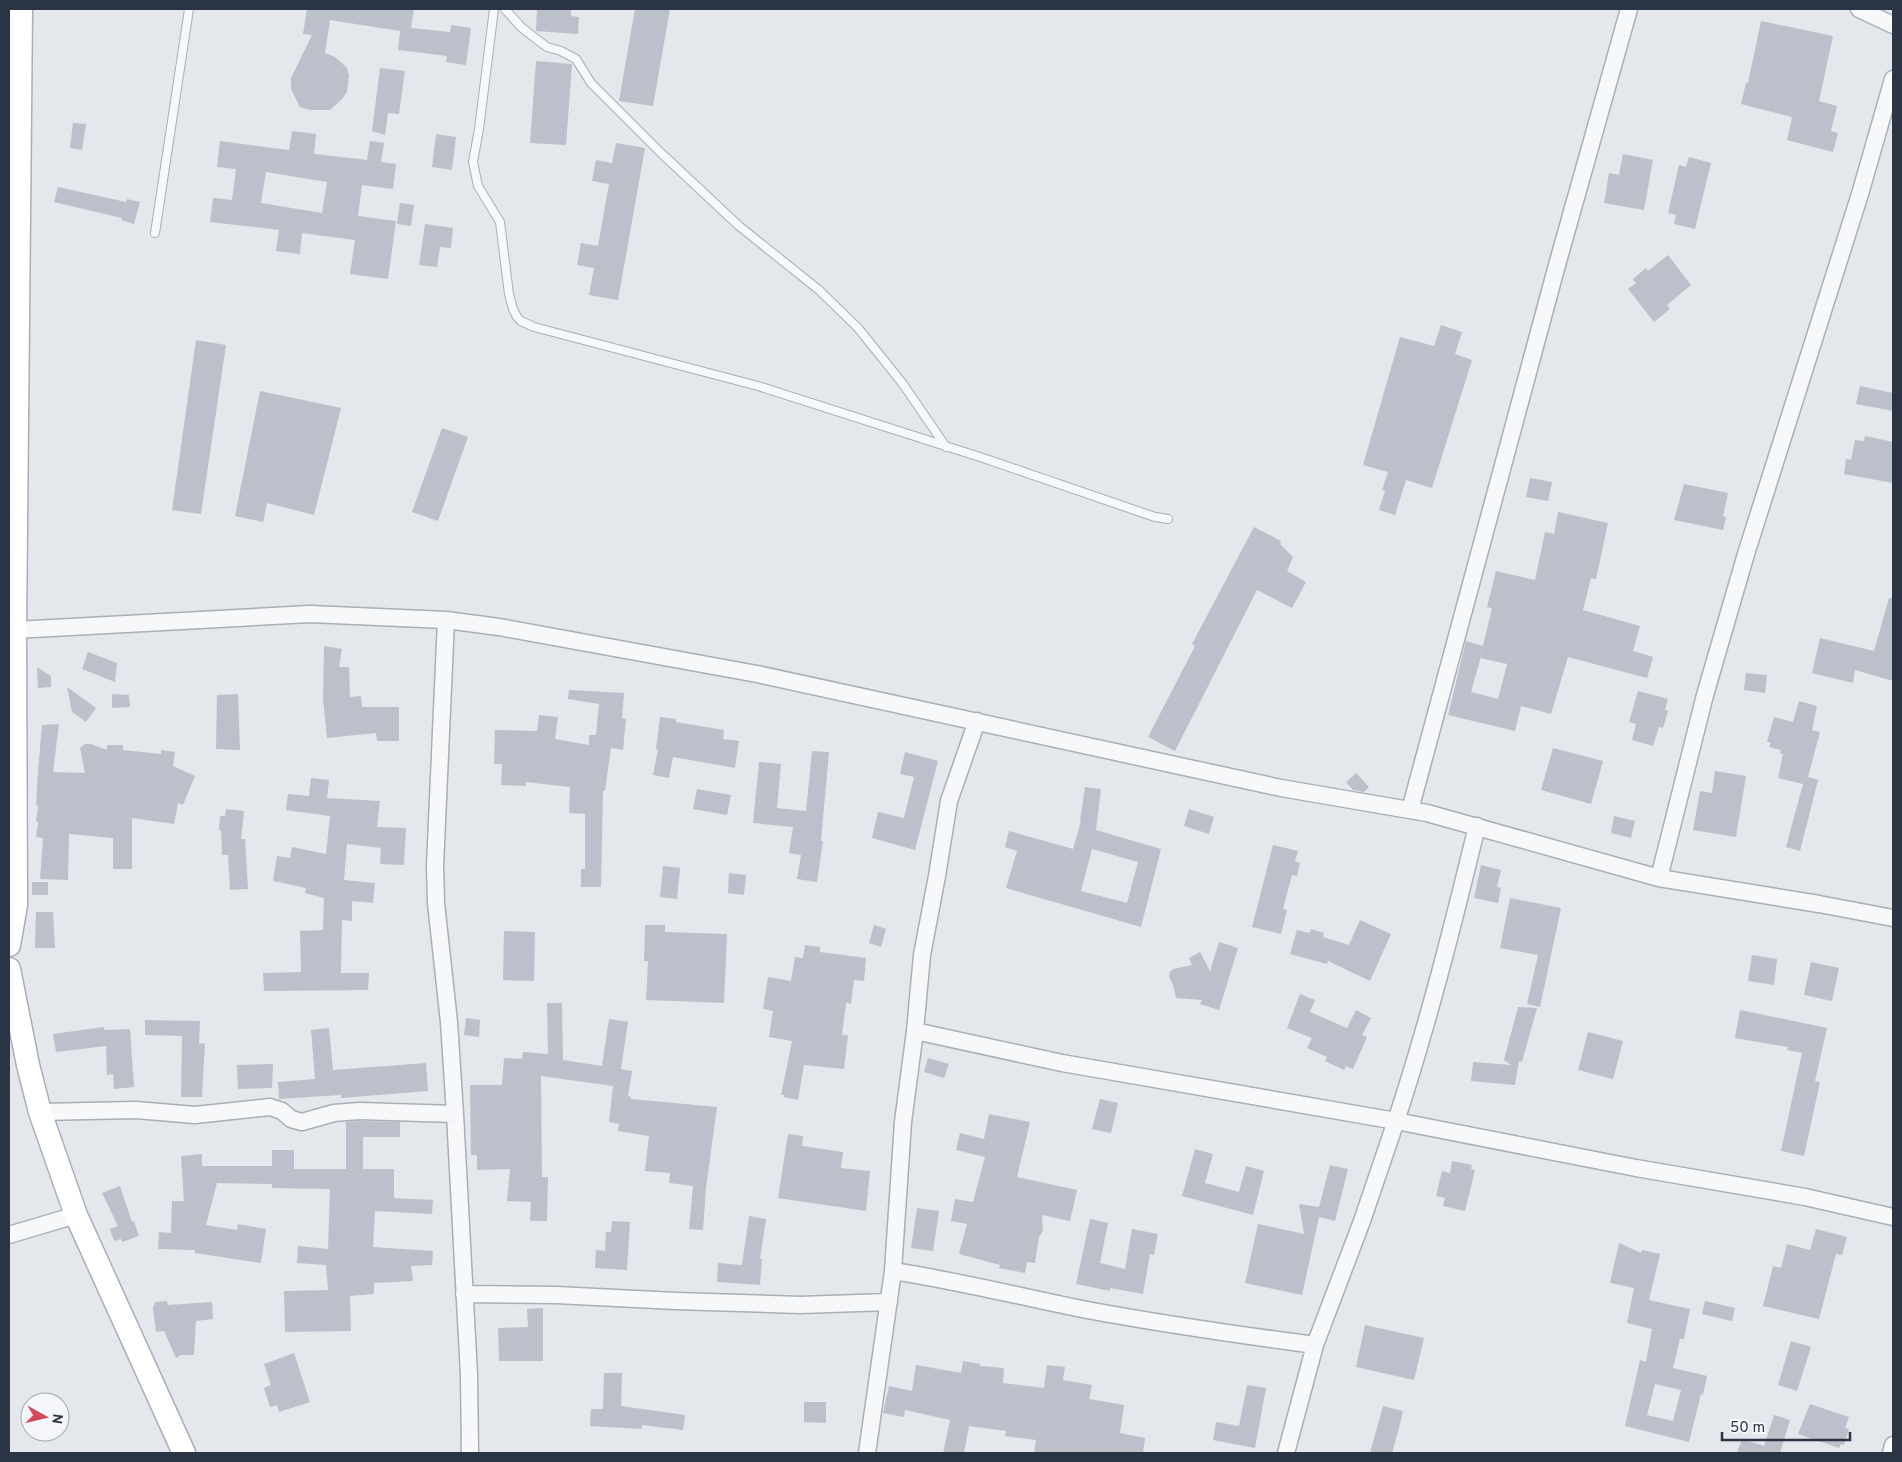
<svg xmlns="http://www.w3.org/2000/svg" width="1902" height="1462" font-family="Overpass,sans-serif">
	<rect width="100%" height="100%" fill="#e4e7ec"/>
	<path fill="#bbc0ca" fill-rule="evenodd" d="M307,9H414L411,28L450,32L451,25L471,28L466,65L446,62L447,56L398,50L400,31L330,20L325,53L335,57L347,68L349,76L347,92L342,99L330,110H310L300,107L291,89V78L312,35L303,34Z
		M537,9H571V16L579,17L578,34L536,31Z
		M635,9H670L653,106L619,101Z
		M1761,21L1833,36L1819,101L1837,106L1831,131L1838,133L1833,152L1787,140L1792,117L1741,104L1746,83H1748Z
		M536,61L572,64L566,145L530,143Z
		M380,68L405,71L399,114L388,113L385,135L372,131Z
		M73,123L86,124L82,150L70,148Z
		M292,131L316,134L314,154L350,158L367,160L370,141L384,143L381,162L396,164L393,189L362,185L358,216L396,221L388,279L350,274L355,240L302,233L300,254L276,251L279,230L210,222L213,198L232,200L236,169L217,167L220,141L289,150ZM266,172L327,182L322,213L261,203Z
		M436,134L456,137L452,170L432,167Z
		M616,143L645,148L618,300L589,295L594,268L577,265L581,243L598,246L609,184L592,181L596,160L612,163Z
		M1623,154L1653,160L1644,210L1604,203L1609,173L1619,175Z
		M1689,157L1711,163L1695,229L1674,224L1676,215L1668,213L1679,165L1686,167Z
		M58,187L126,202L127,199L140,202L134,224L121,220L122,218L54,202Z
		M400,203L414,205L411,226L397,224Z
		M425,224L453,228L451,248L440,247L437,267L419,265Z
		M1668,255L1691,285L1667,305L1670,309L1654,322L1628,289L1636,283L1633,279L1646,268L1648,271Z
		M1441,325L1462,332L1455,354L1472,360L1432,488L1406,480L1395,515L1379,510L1385,491L1382,490L1388,472L1363,465L1400,337L1434,346Z
		M196,340L226,345L201,514L172,510Z
		M1860,386L1893,393V411L1856,404Z
		M260,391L341,408L314,515L267,503L263,522L235,516Z
		M442,428L468,437L438,521L412,512Z
		M1865,436L1893,442V483L1844,474L1846,459L1851,460L1855,440L1864,441Z
		M1530,478L1552,482L1548,501L1526,497Z
		M1684,484L1728,493L1723,516L1726,517L1723,530L1674,520Z
		M1558,512L1608,523L1596,579L1591,578L1583,610L1640,626L1633,651L1653,657L1647,678L1568,657L1551,714L1521,706L1515,731L1448,715L1466,641L1483,646L1492,608L1487,607L1496,571L1535,580L1545,532L1554,534ZM1483,649L1480,658L1507,664L1498,699L1471,692Z
		M1254,527L1281,541L1280,544L1293,557L1287,571L1306,582L1292,608L1257,590L1175,751L1148,737L1195,646L1192,644Z
		M1889,598H1893V681L1855,670L1853,683L1812,673L1820,638L1874,651Z
		M324,646L342,649L339,667H349L350,697L361,696L362,707H399V741H377L376,733L327,738L323,699Z
		M88,652L117,663L115,682L82,669Z
		M37,667L51,676V687L38,688Z
		M1746,673L1767,675L1765,693L1744,690Z
		M67,687L96,708L86,722L72,712Z
		M569,690L624,693L622,718L626,719L623,750L611,748L605,791H603L601,887H581V869H585V814L569,813L570,787L526,782V786L501,785L502,764H494L495,730L537,731L539,715L558,717L555,739L589,745V735H596L599,704L568,699Z
		M1638,691L1668,699L1665,710L1668,711L1663,728L1659,727L1653,746L1632,740L1636,724L1629,722Z
		M112,694L129,695L130,707L112,708Z
		M238,694L240,750L216,749L217,695Z
		M1799,701L1817,706L1812,730L1820,732L1808,777L1818,780L1800,851L1786,847L1803,784L1778,778L1783,754L1780,753L1781,750L1769,747L1771,743L1767,742L1774,717L1793,722Z
		M660,717L676,719V722L724,730L723,739L739,741L735,768L673,757L669,778L653,775L658,750L656,749Z
		M59,724L53,772L85,773L80,748L85,744H91L107,750V745H123V750L161,754V750L175,752L173,766L195,776L183,805L178,803L174,824L132,818V869H113V838L69,834L68,880L40,879L43,838L36,837L38,822H36L38,805H36L38,772L42,725Z
		M1553,748L1603,761L1591,804L1541,790Z
		M812,751L829,752L821,841H823L817,882L797,879L801,855L789,853L793,827L753,823L759,762L781,764L777,808L806,811Z
		M905,752L938,761L915,850L872,838L878,812L904,818L914,777L900,774Z
		M1715,771L1746,776L1736,837L1693,830L1700,791L1712,793Z
		M1356,773L1369,787L1364,792L1353,790L1346,782Z
		M311,778L329,780L327,798L380,801L377,827L406,828L404,865L380,864L381,848L347,844L344,880L375,883L373,903L352,901V921L342,920L341,973H369L368,990L264,991L263,973L301,972L300,931L323,930L324,898L305,893L306,888L273,881L277,856L290,858L292,847L326,854L330,816L286,810L288,794L309,796Z
		M1085,787L1101,789L1096,830L1161,849L1141,927L1006,888L1017,851L1005,847L1009,831L1073,849L1081,821H1080ZM1092,849L1138,862L1127,903L1081,891Z
		M697,789L731,795L727,815L693,809Z
		M226,809L244,811L241,839H245L248,889L230,890L228,855H222L221,830H219L220,816H225Z
		M1189,809L1214,817L1209,834L1184,826Z
		M1614,816L1635,821L1631,838L1611,833Z
		M1273,845L1298,851L1295,861L1300,863L1297,876L1292,875L1283,909L1287,910L1281,934L1252,927Z
		M1481,865L1501,870L1497,887L1501,888L1498,903L1474,898Z
		M663,866L680,868L677,899L660,897Z
		M729,873L746,875L744,895L728,893Z
		M32,882H48V895H32Z
		M1510,898L1561,908L1540,1007L1527,1004L1538,955L1500,948Z
		M36,912H53L55,948H35Z
		M1360,920L1391,934L1370,981L1328,961L1327,964L1290,954L1297,930L1310,933L1311,929L1324,933L1323,937L1349,945Z
		M645,925H665V932L727,934L724,1003L646,1000L648,961H644Z
		M874,925L886,929L881,947L869,943Z
		M504,931L535,932L534,981L503,980Z
		M1219,942L1238,948L1219,1010L1200,1004L1202,1000L1176,998L1173,985L1169,976L1170,972L1173,969L1192,965L1189,958L1200,952L1210,971Z
		M805,945L820,947V952L866,958L864,981L854,980L851,1004L846,1003L842,1035H848L844,1069L804,1065L798,1100L784,1097V1095H781L792,1041L769,1037L773,1011L763,1009L768,977L791,981L795,957L803,958Z
		M1752,955L1777,959L1774,985L1748,981Z
		M1811,962L1839,968L1832,1001L1804,995Z
		M1300,994L1315,1000L1310,1012L1347,1028L1356,1010L1371,1018L1362,1035L1367,1037L1353,1069L1346,1066L1344,1070L1325,1061L1327,1057L1307,1048L1312,1038L1287,1028Z
		M547,1003H562L563,1060L602,1066L609,1019L628,1022L621,1069L632,1071L628,1096L631,1097V1099L717,1107L706,1188L703,1230L689,1229L693,1186L669,1183L670,1173L645,1171L649,1136L618,1131L619,1124L609,1122L613,1086L541,1076L542,1177H548L547,1221H530L531,1202L507,1201L510,1169L477,1170V1155H471L470,1085H502L504,1058L522,1059L523,1052L548,1054Z
		M1518,1007L1537,1008L1522,1062L1519,1061L1515,1085L1471,1081L1473,1062L1511,1065L1504,1060Z
		M1740,1010L1827,1028L1815,1081L1820,1082L1804,1156L1781,1151L1802,1053L1787,1050L1788,1047L1735,1038Z
		M466,1018L480,1020L479,1037L464,1035Z
		M145,1020L200,1021L199,1043L205,1044L202,1097H181L182,1036L145,1035Z
		M104,1027V1030L130,1029L134,1087L114,1089L113,1074L107,1075L106,1046L56,1052L53,1034Z
		M329,1028L333,1070L426,1063L428,1091L341,1098V1095L279,1099L278,1082L315,1079L311,1030Z
		M1588,1032L1623,1041L1613,1079L1578,1070Z
		M928,1058L949,1064L944,1078L924,1072Z
		M273,1064L272,1088L238,1089L237,1065Z
		M1100,1099L1118,1103L1111,1133L1092,1129Z
		M989,1114L1030,1122L1017,1177L1077,1190L1070,1221L1042,1215L1043,1231L1039,1237L1035,1263L1027,1262L1025,1273L999,1268L1000,1265L959,1254L967,1224L951,1221L955,1199L973,1202L985,1157L956,1150L960,1133L984,1139Z
		M359,1121L400,1122V1137H363V1169H394V1198L433,1200L432,1214L375,1211L373,1247L433,1251L432,1265L411,1266L413,1281L374,1283V1294L350,1296L351,1331L285,1332L284,1291L328,1290L326,1265L297,1263L298,1246L328,1249L330,1189L272,1188V1184L217,1183L206,1225L237,1230L238,1224L266,1229L261,1263L195,1253V1250L158,1249L159,1232L171,1233L172,1201H184L181,1156L202,1154V1166H272V1150H294V1169H346V1122Z
		M788,1134L803,1136L802,1146L843,1152L841,1168L870,1171L866,1211L778,1198Z
		M1195,1149L1213,1154L1205,1183L1239,1192L1246,1166L1264,1171L1253,1215L1182,1196Z
		M1452,1161L1472,1165L1471,1169L1475,1170L1465,1211L1443,1206L1445,1198L1436,1196L1442,1171L1450,1173Z
		M1330,1165L1348,1169L1335,1221L1319,1217L1302,1295L1245,1283L1258,1224L1304,1234L1299,1204L1319,1207Z
		M120,1186L132,1222L134,1221L139,1236L122,1242L121,1239L114,1241L110,1229L118,1226L102,1193Z
		M917,1208L939,1211L933,1251L911,1248Z
		M749,1216L766,1219L760,1259H762L760,1285L717,1282L718,1263L742,1265Z
		M1090,1219L1108,1223L1100,1263L1125,1269L1132,1229L1158,1234L1154,1255L1150,1254L1143,1294L1110,1288V1291L1076,1284Z
		M612,1221L630,1222L627,1270L595,1268L596,1250L605,1251L606,1232H611Z
		M1816,1229L1847,1237L1842,1255L1836,1254L1819,1319L1763,1306L1773,1266L1781,1268L1787,1244L1810,1250Z
		M1619,1243L1641,1253L1642,1250L1660,1254L1649,1300L1690,1309L1684,1339H1680L1673,1368L1707,1376L1703,1395L1701,1394L1689,1442L1625,1426L1640,1360L1646,1362L1652,1329L1627,1323L1634,1288L1610,1283ZM1655,1384L1681,1390L1673,1421L1647,1415Z
		M167,1301L168,1305L212,1302L213,1319L196,1321L194,1355H181L176,1358L164,1331L156,1332L153,1308L155,1302Z
		M1705,1301L1735,1308L1732,1321L1702,1314Z
		M543,1308V1361H499L498,1328L528,1327L527,1309Z
		M1365,1325L1424,1338L1414,1380L1356,1367Z
		M1791,1341L1811,1347L1797,1391L1778,1385Z
		M294,1353L310,1402L279,1412L277,1405L270,1407L264,1388L271,1385L264,1364Z
		M963,1361L980,1364V1366L1004,1368L1003,1383L1044,1388L1047,1365L1065,1367L1063,1380L1092,1385L1089,1399L1124,1405L1120,1433L1145,1438L1143,1453H1034L1036,1440L1005,1436L1006,1431L969,1426L964,1453H943L950,1420L905,1410L904,1417L883,1413L889,1386L912,1391L916,1365L961,1373Z
		M604,1373H622L621,1406L685,1415L683,1430L642,1425V1429L590,1426L591,1409H603Z
		M1247,1385L1266,1388L1255,1448L1213,1440L1216,1422L1239,1426Z
		M804,1402H826V1423L804,1422Z
		M1810,1404L1849,1417L1845,1428L1849,1429L1844,1445L1841,1444L1839,1448L1798,1434Z
		M1383,1406L1403,1411L1399,1428L1392,1453H1370Z
		M1774,1415L1790,1420L1780,1453H1737L1742,1439L1764,1446Z"/>
	<g fill="none" stroke-linecap="round" stroke-linejoin="round">
		<defs>
			<path id="service" d="M494,9L479,129L473,162L478,186L500,222L509,294L513,309L517,317L521,321L534,327L758,386L983,458L1155,517L1168,519
				M505,9L521,27L539,41L547,47L561,51L576,59L591,83L660,152L739,226L819,290L858,328L903,384L946,447
				M155,233L189,9"/>
			<path id="minor" d="M1859,9L1893,25
				M446,620L435,866L436,903L449,1022L455,1114L469,1375L470,1453
				M15,630L310,614L446,620L499,627L757,674L1281,788L1427,813L1659,878L1819,904L1893,918
				M1410,810L1557,265L1629,9
				M1477,826C1453,925 1428,1024 1396,1121L1636,1168L1805,1197L1893,1217
				M1659,878L1705,695L1746,554L1860,194L1893,79
				M915,1031L1062,1063L1396,1121L1362,1221L1315,1345L1286,1453
				M40,1112L136,1110L195,1115L270,1107L282,1111L291,1119L302,1122L334,1113L359,1111L455,1114
				M9,1235L76,1215
				M893,1271C959,1281 1022,1297 1087,1310C1163,1324 1239,1335 1315,1345
				M464,1294L556,1295L676,1301L800,1305L889,1302
				M867,1453L893,1271L903,1122L915,1031L922,955L937,876L949,801L977,721
				M1891,1453L1893,1445"/>
			<path id="secondary" d="M9,945L16,905L15,630L21,9
				M9,969L28,1065L40,1112L76,1215L184,1453"/>
		</defs>
		<use href="#service" stroke="#a9aeb7" stroke-width="10"/>
		<use href="#minor" stroke="#a9aeb7" stroke-width="19"/>
		<use href="#secondary" stroke="#a9aeb7" stroke-width="25"/>
		<use href="#service" stroke="#f7f8fa" stroke-width="8"/>
		<use href="#minor" stroke="#f7f8fa" stroke-width="16"/>
		<use href="#secondary" stroke="#fff" stroke-width="22"/>
	</g>
	<rect width="1902" height="1462" fill="none" stroke="#2b3445" stroke-width="20"/>
	<g transform="translate(45 1417) rotate(98)"><circle r="24" fill="#f4f6f9" stroke="#a4a8b1"/>
	<path d="M0-4L9 19L0 12L-9 19Z" fill="#d1495b"/>
	<text y="-8" font-size="14" font-weight="bold" text-anchor="middle" fill="#2b3445">N</text>
	</g>
	<path d="M1722 1432v8h128v-8" fill="none" stroke="#2b3445" stroke-width="2.5"/>
	<text x="1730" y="1432" font-size="15" fill="#2b3445" stroke="#f4f6f9" stroke-width="4" paint-order="stroke">50 m</text>
</svg>
